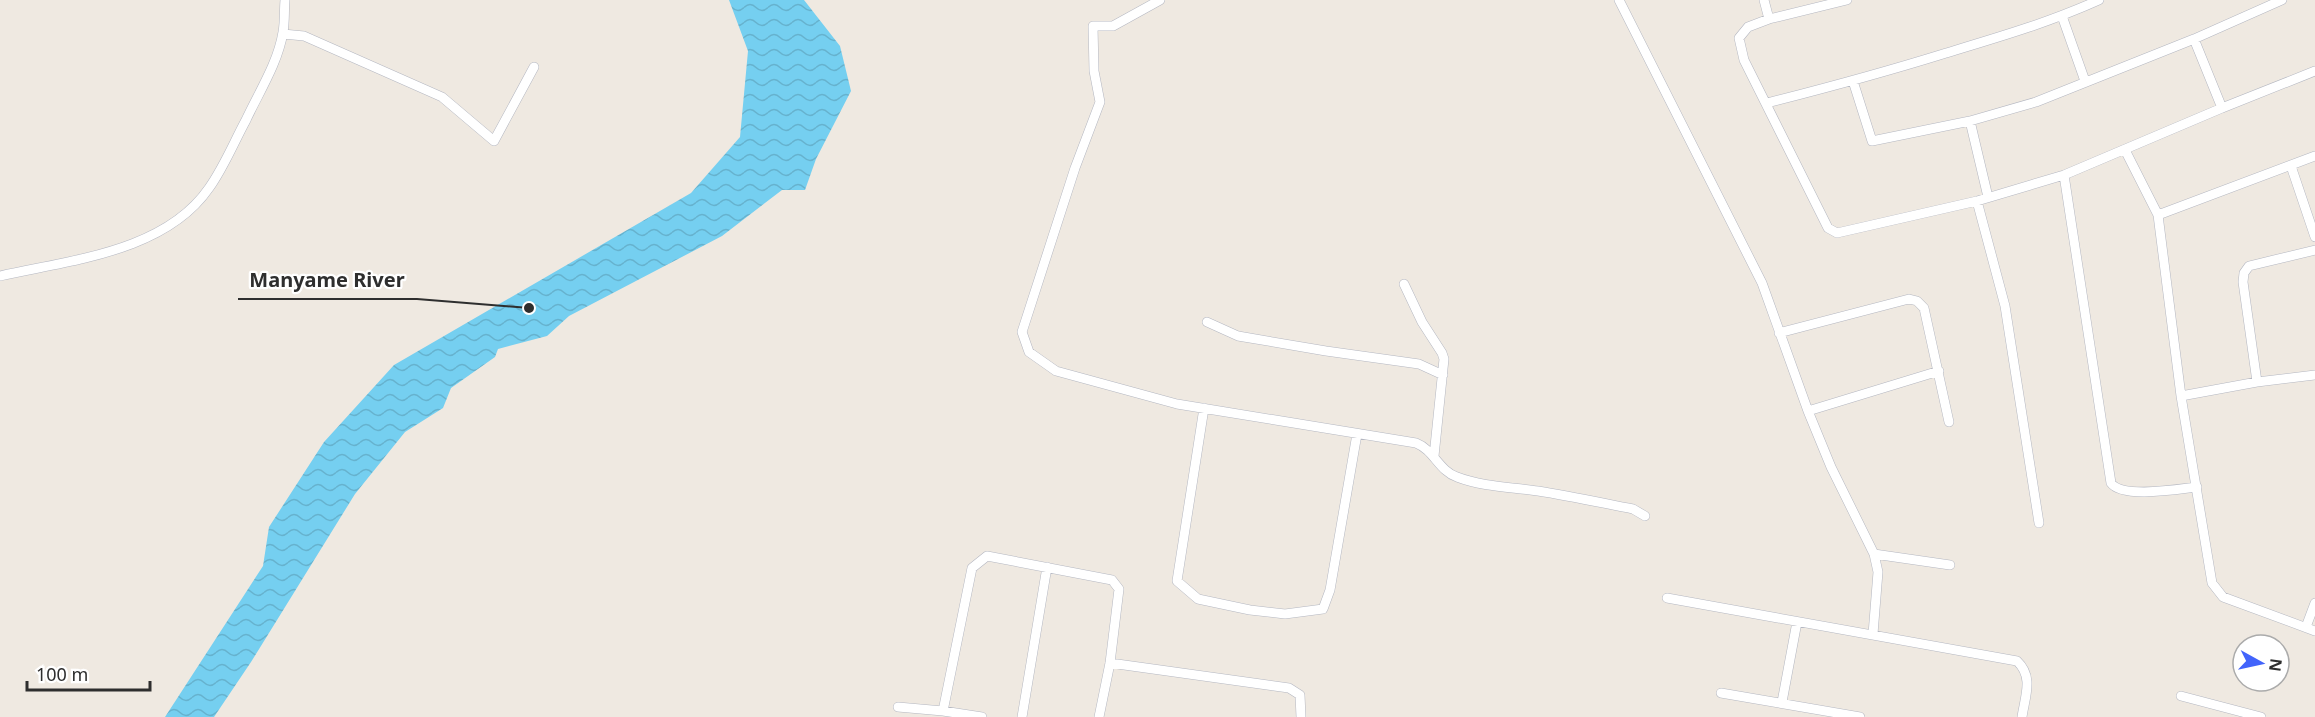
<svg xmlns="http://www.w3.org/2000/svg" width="2315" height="717" font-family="'Noto Sans',sans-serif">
	<defs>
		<pattern id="water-waves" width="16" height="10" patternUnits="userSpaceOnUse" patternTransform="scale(1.5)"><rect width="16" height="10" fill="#75cff0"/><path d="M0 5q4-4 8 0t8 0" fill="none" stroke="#66b2ce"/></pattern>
	</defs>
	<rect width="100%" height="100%" fill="#efe9e1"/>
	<path fill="url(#water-waves)" d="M729,0H804L840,46L851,91L816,159L805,190H782L722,236L569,316L547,336L498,349L495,357L451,388L443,408L405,432L355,494L251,662L214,717H165L263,566L269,527L324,442L394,365L691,193L740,137L748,51Z"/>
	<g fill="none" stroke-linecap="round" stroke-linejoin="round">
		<defs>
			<path id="street" d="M1160,0L1113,26H1093L1094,71L1100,102L1075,168L1022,332L1029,352L1056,371L1177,404L1416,443C1434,450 1439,471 1457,477C1483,487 1511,487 1538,491C1570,496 1602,503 1633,509L1645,516
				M1619,0L1762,283L1808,411L1831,467L1874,554L1878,572L1873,634
				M1764,0L1769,19
				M1847,0L1769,19L1748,27L1739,38L1744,60L1828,228L1837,233L1977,201L2064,175L2222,108L2194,39
				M2062,16L2085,81
				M283,34L304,36L442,97L494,141L534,67
				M1853,81L1872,141L1970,121L2036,102L2194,39L2282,0
				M1767,103C1826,88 1885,72 1943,54C1996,38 2048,23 2099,0
				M2222,108L2315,71
				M1970,121L1988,197
				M2125,150L2158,215L2181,396L2212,583L2223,597L2315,631
				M2291,166L2315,237
				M2064,175L2111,483C2122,499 2179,489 2197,487
				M1977,201L2005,306L2039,523
				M2158,215L2315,156
				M0,276C70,260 165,252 209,188C224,167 234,142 246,120C259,92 278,63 283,32C285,21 284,11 285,0
				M1404,284L1422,322L1442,353L1444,359L1434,456
				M1207,322L1238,336L1326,351L1419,364L1443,375
				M1779,333L1909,299L1917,301L1924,308L1949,422
				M2257,382L2243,282L2244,273L2249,266L2315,250
				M2181,396L2257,382L2315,375
				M1204,408L1177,581L1198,599L1250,610L1285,614L1323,609L1330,590L1357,434
				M1808,411L1939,371
				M1874,554L1950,565
				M1667,598L2017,661C2034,677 2025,696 2022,717
				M2306,627L2315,603
				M1110,663L1289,688L1300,695L1301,717
				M1721,693L1860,717
				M2181,696L2261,717
				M1782,702L1797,622
				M898,707L943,711L982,717
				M943,711L972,568L987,556L1112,580L1119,589L1110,663L1099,717
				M1022,717L1047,567"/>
		</defs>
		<use href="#street" stroke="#b4b7c1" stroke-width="10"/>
		<use href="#street" stroke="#fff" stroke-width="9"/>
	</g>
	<path fill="none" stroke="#2e2e2e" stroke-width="2" d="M529 308L417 299H238"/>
	<circle fill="#2e2e2e" stroke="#fff" stroke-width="2" cx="529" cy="308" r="6"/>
	<g font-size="20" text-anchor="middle" font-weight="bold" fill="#2e2e2e" stroke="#fff" stroke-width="4.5" stroke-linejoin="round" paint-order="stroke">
		<text x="327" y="287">Manyame River</text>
	</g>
	<g transform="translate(2261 663) rotate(98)"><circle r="28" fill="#ffffff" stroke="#ababab" stroke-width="1.5"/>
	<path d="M0-4.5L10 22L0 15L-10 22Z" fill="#4264fb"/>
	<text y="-9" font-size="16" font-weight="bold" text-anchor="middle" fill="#2e2e2e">N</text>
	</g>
	<path d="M27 681v9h123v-9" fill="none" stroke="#2e2e2e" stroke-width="3"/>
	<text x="36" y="681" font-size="18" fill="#2e2e2e" stroke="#ffffff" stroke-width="4.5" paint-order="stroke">100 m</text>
</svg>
